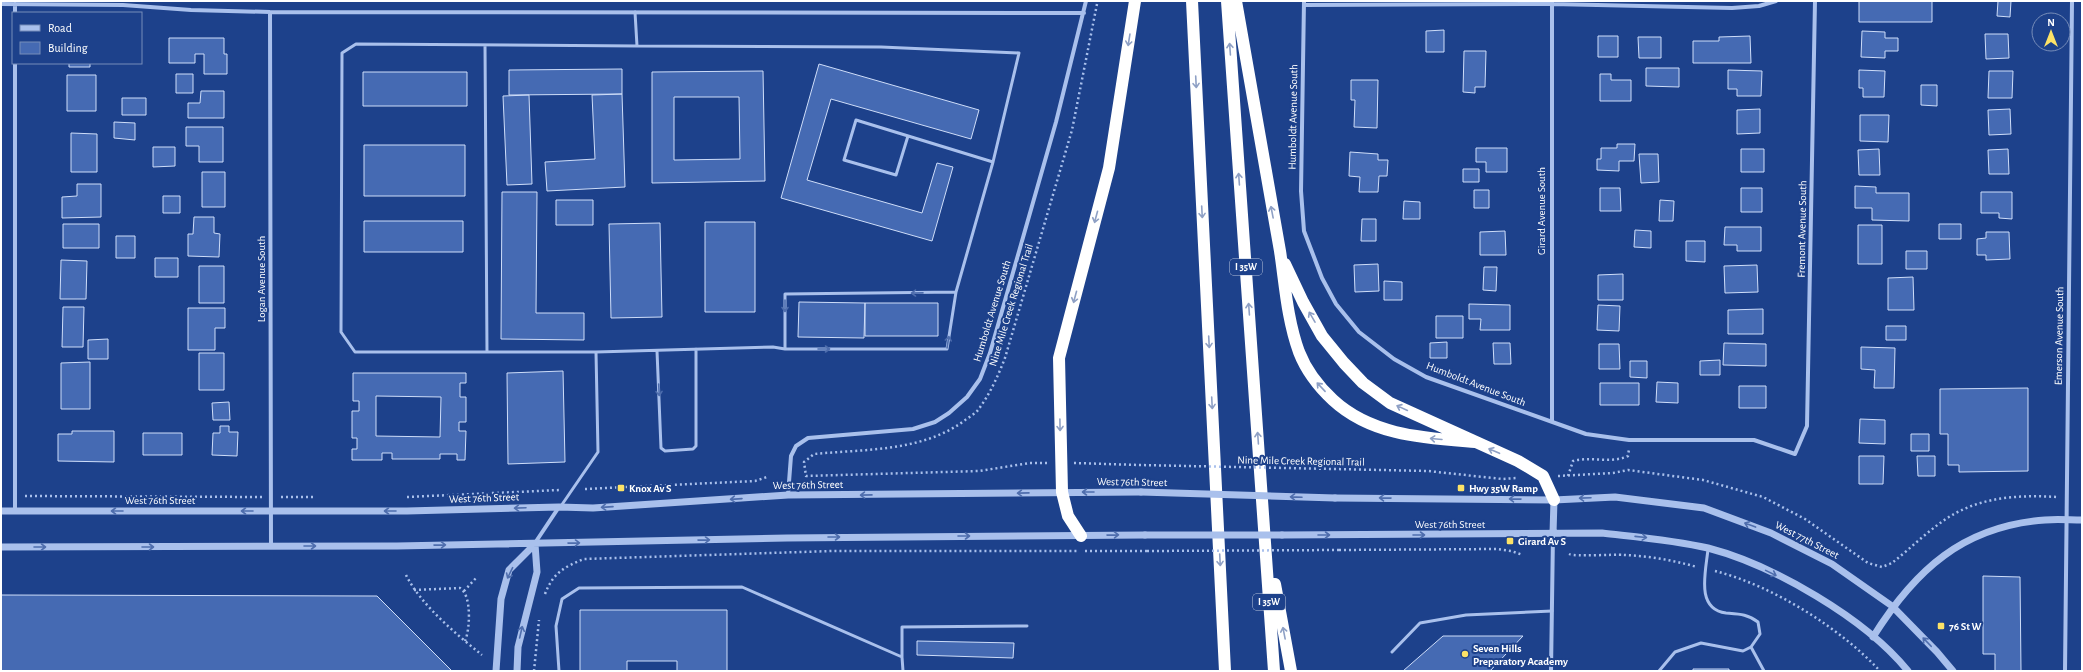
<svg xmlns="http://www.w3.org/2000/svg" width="2083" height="672" font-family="'Alegreya Sans',sans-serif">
	<rect width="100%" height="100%" fill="#1d418b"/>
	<path fill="#456ab3" stroke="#ceddf9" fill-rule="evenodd" d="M1859,1H1932V22H1859Z
		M1998,1H2011L2010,17L1997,16Z
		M1444,30V52H1426V31Z
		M1862,31L1885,32V38H1898V51H1885V58L1861,57Z
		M1985,34H2008L2009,58L1986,59Z
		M1598,36H1618V57H1598Z
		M1750,36L1751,63H1693V41H1719V37Z
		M1638,37H1661V58H1639Z
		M169,38H224V54H227V74H204V54H195V63H169Z
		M1464,51H1486L1485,87H1475V93L1463,92Z
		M69,63H90V67H69Z
		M819,64L979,110L971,139L831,99L807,180L922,213L937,163L953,167L932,241L781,198Z
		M1646,68H1679V87L1646,86Z
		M622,69V94L509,95V70Z
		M1728,70L1762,71L1761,96H1737V89H1728Z
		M1859,70L1885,71L1884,97H1863V88H1859Z
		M763,71L765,181L652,183V72ZM674,97H739L740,159L674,160Z
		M1989,71H2013L2012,98H1988Z
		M363,72H467V106H363Z
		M176,74H193V93H176Z
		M1600,74H1611V80H1631V101H1600Z
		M67,75H96V111H67Z
		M1351,80H1378L1377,128L1354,127L1355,100H1351Z
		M1921,85H1937V106L1921,105Z
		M201,91H224V118H188V103H200Z
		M622,94L625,187L547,191L545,162L595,159L592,95Z
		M529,95L532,184L507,185L503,96Z
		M122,98H146V115H122Z
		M1760,109V133L1737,134V110Z
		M2010,109L2011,134L1989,135L1988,110Z
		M1860,115H1889L1888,142L1860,141Z
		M114,122L135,123V140L114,138Z
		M186,127H223V162H199V146H186Z
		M71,133L97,134V172H71Z
		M1617,144H1635L1634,161H1619V171L1597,170V159H1601V148H1617Z
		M364,145H465V196H364Z
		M153,147H175V166L153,167Z
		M1476,148H1507V172H1486V162H1476Z
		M1741,149H1764V172H1741Z
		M1879,149L1880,175H1859L1858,150Z
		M2008,149L2009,174H1989L1988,150Z
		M1350,152L1378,154V160H1388L1387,176H1379L1378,192H1359L1360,177L1349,176Z
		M1639,154H1658L1659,182L1641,183Z
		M1463,169H1479V182H1463Z
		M202,172H225V207H202Z
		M77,184H101V217L62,218V197L77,196Z
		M1855,186L1876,187V193H1909V221L1872,220V208H1855Z
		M1600,188H1620L1621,211H1600Z
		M1741,188H1762V212H1741Z
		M1474,190H1489V208H1474Z
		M502,192H537L536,313H584V340L501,339Z
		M1981,192H2012V219L1999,218V213H1981Z
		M163,196H180V213H163Z
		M556,200H593V225H556Z
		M1660,200L1674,201L1673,221H1659Z
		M1404,201L1420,202V219H1403Z
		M194,217H214V233L220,234L219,257L188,256V234H193Z
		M1362,219H1376V241H1361Z
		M364,221H463V252H364Z
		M705,222H755V312H705Z
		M660,223L662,317L611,318L609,224Z
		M63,224H99V248H63Z
		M1939,224H1961V239H1939Z
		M1858,225H1882V264H1858Z
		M1725,227H1761V251H1737V245H1724Z
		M1635,230L1651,231V248L1634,247Z
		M1505,231L1506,255H1480V232Z
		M1986,232H2009L2010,259L1986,260V255H1977V239L1986,238Z
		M116,236H135V258H116Z
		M1686,241H1705V262L1686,261Z
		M1906,251H1927V269H1906Z
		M155,258H178V277H155Z
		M61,260L87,261L86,299H60Z
		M1378,264L1379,291L1355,292L1354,265Z
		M1757,265L1758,292L1725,293L1724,266Z
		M199,266H224V303H199Z
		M1484,267H1497L1496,291L1483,290Z
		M1623,274V300H1598V275Z
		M1913,277L1914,310H1888V278Z
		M1384,281L1402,282V300H1384Z
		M799,302L865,303L864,338L798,337Z
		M865,303H938V336H865Z
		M1469,304L1510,305V330H1480L1481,319H1469Z
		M1598,305L1620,306L1619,331L1597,330Z
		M63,307H84L83,347H62Z
		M188,308H225V328H215V350H188Z
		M1763,309V334H1728V310Z
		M1436,316H1463V338H1436Z
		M1886,326H1906V340H1886Z
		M108,339V359H88V340Z
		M1447,342V358H1430V343Z
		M1493,343H1510L1511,364H1494Z
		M1724,343L1766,344V366L1723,365Z
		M1599,344H1619L1620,369H1599Z
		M1861,347L1895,348L1894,388H1874L1875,370L1861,369Z
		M199,353H224V390H199Z
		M1720,360V375H1700V361Z
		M1630,361H1647V378L1630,377Z
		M90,362V409H61V363Z
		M563,371L565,462L508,464L507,373Z
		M353,373H466V383H460V397H466V422H459V431H466L465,460H457V454H440V459H392V453H382V460H352V449H357V438H352V411H359V401H353ZM376,396L441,397L440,437L376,436Z
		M1657,382L1678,383V403L1656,402Z
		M1600,383H1639V405H1600Z
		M1739,386H1766V408H1739Z
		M2028,388V471L1959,472V465H1948V434H1940V389Z
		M229,402L230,420H213L212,403Z
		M1860,419L1885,420V444L1859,443Z
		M220,426H229V432H238L237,456L212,455L213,433H220Z
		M72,431H114V462L58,461V434H72Z
		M143,433H182V455H143Z
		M1911,434H1929V451H1911Z
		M1859,456H1884L1883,484H1859Z
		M1917,456H1935V476H1918Z
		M1983,576L2020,577L2021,671H1995V654H1983Z
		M1,595L377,596L452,671H1Z
		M580,610H727V671H677V661H627V671H580Z
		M1443,636H1523L1490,671H1403Z
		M917,641L1014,643L1013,658L917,655Z
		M1693,669H1729V671H1693Z"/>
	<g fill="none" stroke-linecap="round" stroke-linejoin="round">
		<path stroke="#a9c0ec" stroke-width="2.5" stroke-dasharray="2 3" stroke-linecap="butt" d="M1047,463H1030L979,471L806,476L804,462L814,454C865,449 921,452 964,421C969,417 975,414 978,410C990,394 998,376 1005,358L1072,130L1097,4
			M1074,463L1139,465
			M1334,469L1428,471L1502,479L1517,478
			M1558,476L1613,473L1628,470L1703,480L1763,497L1805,519L1868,563L1882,567L1892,563C1911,548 1934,525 1954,514C1986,496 2023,495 2058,497
			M1568,476L1573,461C1591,456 1611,464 1628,456L1629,449
			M585,489L755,481L767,477
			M25,496L262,497
			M281,497H314
			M407,497L560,490
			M1339,550L1497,549L1511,551L1523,555
			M1085,551H1147
			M1569,554C1575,557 1613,554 1624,555C1649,556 1672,560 1697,567
			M1715,571C1773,586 1839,627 1880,671
			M406,575C421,605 456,634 482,655
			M414,590L460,588C472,595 470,630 465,641
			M464,591L476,578
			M545,594C553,573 564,567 584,559L832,551H1078
			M534,671L539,620"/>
		<path stroke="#a9c0ec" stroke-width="3" d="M485,45L487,352
			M908,136L896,175L844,160L856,120L993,162
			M785,349V294L956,292
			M657,351L661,448L665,451L693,449L696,446V349
			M596,352L773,347L785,349H947L956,292L993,162L1019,53L881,47L637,46
			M561,506L598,452L596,352H355L341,332L342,53L356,44L637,46L635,12
			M1751,647L1764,671
			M1392,652L1420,623L1466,615L1552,611
			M902,657V627L1027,626
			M559,671L556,626L562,599L579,588L742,587L902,657L903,671
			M1659,671L1675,652L1701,643L1743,651L1751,647L1760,634L1758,622C1748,614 1739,614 1726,613C1695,609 1706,571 1708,549"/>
		<path stroke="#a9c0ec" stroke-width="4" d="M1304,1L1301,191L1304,231L1322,278L1336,304L1359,332L1394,359L1426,377L1586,434L1629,440H1754L1795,454L1807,426L1815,1
			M1,4L123,5L191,10L270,12L1084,13
			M15,4V13
			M1304,5L1552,4L1732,8L1759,6L1776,1
			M270,12L271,546
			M15,63V511
			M1552,422V1
			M788,495L791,456L796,446L808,438L913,429L935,422L949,413L967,397L980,379L990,353L1056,122L1086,1
			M535,543L559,507
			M1551,671L1553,534
			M2065,671L2072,1"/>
		<path stroke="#a9c0ec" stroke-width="7" d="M1335,498L1554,500L1615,497L1704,508L1771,533L1832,564L1892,606L1937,652L1953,671
			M1,511H407L559,507L593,508L788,495L1141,492
			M1553,534L1554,500
			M1282,535L1602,533C1637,537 1674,540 1708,548C1773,565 1865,618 1908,671
			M1,547L397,546L787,538L1145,535
			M1873,637C1915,570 1963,526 2045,520C2057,519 2070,520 2082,520
			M496,671L501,599L509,570L535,544
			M517,671L518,647L537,572L535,544"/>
		<path stroke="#fff" stroke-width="12" d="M1192,1L1225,671
			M1227,1L1274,671
			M1236,1C1250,84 1266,168 1280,251C1285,284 1287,319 1299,352C1306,370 1319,387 1333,400C1372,436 1425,438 1475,442
			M1285,264L1303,302L1322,336L1344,363L1363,383L1390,403L1518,461L1543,476L1554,500
			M1081,536L1068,516L1062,492L1059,358L1109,168L1135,1
			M1275,584L1291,671"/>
		<path stroke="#a9c0ec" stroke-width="2.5" stroke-dasharray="2 3" stroke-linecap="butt" d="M1139,465L1334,469
			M1147,551L1339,550"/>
		<path stroke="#a9c0ec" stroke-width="7" d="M1141,492L1335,498
			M1145,535H1282"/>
	</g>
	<defs><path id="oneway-shaft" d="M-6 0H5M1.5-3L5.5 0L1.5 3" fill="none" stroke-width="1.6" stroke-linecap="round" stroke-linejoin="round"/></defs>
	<g stroke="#8ea0c5">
		<use href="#oneway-shaft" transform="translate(1129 40) rotate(99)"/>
		<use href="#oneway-shaft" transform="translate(1230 49) rotate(-94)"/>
		<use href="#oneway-shaft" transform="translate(1196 82) rotate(87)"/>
		<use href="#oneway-shaft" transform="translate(1239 179) rotate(-94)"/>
		<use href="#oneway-shaft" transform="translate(1202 212) rotate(87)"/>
		<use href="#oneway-shaft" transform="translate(1272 212) rotate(-101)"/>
		<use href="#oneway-shaft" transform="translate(1096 217) rotate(105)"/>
		<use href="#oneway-shaft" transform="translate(1075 297) rotate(105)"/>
		<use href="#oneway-shaft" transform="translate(1249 309) rotate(-94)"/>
		<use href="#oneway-shaft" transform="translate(1312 317) rotate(-120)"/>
		<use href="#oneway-shaft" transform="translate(1209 342) rotate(87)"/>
		<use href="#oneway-shaft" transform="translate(1321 387) rotate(-133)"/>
		<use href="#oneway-shaft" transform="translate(1212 403) rotate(87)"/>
		<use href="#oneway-shaft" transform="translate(1402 408) rotate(-155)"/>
		<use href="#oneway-shaft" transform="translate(1060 425) rotate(89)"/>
		<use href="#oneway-shaft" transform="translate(1258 438) rotate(-94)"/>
		<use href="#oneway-shaft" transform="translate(1436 439) rotate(-175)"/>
		<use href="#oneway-shaft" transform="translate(1494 451) rotate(-157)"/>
		<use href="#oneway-shaft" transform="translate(1220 560) rotate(87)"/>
		<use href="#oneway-shaft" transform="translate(1284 633) rotate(-101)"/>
	</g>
	<g stroke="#4e6dad">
		<use href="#oneway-shaft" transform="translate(917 293) rotate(179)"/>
		<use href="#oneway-shaft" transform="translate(785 306) rotate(90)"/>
		<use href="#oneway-shaft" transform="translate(948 342) rotate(-81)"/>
		<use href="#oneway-shaft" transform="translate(824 349)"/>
		<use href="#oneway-shaft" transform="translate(659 390) rotate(87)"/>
		<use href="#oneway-shaft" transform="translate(1088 492) rotate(180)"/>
		<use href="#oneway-shaft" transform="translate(1023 493) rotate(179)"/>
		<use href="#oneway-shaft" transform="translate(866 495) rotate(179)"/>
		<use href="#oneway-shaft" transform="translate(1296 497) rotate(-178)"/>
		<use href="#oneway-shaft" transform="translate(1385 498) rotate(-179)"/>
		<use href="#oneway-shaft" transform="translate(1585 498) rotate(178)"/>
		<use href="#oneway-shaft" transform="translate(736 499) rotate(176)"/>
		<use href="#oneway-shaft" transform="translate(1515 499) rotate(-179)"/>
		<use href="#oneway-shaft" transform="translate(607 507) rotate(176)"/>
		<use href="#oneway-shaft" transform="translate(520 508) rotate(178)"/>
		<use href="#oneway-shaft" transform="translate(117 511) rotate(180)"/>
		<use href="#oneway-shaft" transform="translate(247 511) rotate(180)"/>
		<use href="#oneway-shaft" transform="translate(390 511) rotate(-180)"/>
		<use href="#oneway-shaft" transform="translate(1750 525) rotate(-160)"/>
		<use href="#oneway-shaft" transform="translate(1113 535) rotate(-1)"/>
		<use href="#oneway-shaft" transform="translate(1324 535)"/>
		<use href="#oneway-shaft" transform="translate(1419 535)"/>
		<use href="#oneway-shaft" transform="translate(964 536)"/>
		<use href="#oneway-shaft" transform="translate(834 537)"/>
		<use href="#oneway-shaft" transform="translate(1641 537) rotate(6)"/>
		<use href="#oneway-shaft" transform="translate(704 540) rotate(-1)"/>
		<use href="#oneway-shaft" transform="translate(574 543) rotate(-1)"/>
		<use href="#oneway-shaft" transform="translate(440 545) rotate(-1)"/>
		<use href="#oneway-shaft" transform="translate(310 546)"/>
		<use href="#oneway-shaft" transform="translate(40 547)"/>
		<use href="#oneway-shaft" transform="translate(148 547)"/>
		<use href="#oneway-shaft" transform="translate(510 573) rotate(116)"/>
		<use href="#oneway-shaft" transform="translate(1771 573) rotate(26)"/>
		<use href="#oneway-shaft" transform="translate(521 632) rotate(-77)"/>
		<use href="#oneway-shaft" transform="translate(1927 642) rotate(-134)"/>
	</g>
	<g fill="#fce267" stroke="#1d418b" stroke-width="1.5">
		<rect x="617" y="484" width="8" height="8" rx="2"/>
		<rect x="1457" y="484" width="8" height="8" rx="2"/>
		<rect x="1506" y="537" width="8" height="8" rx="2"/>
		<rect x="1937" y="622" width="8" height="8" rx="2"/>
		<circle cx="1465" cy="654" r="4"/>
	</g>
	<g text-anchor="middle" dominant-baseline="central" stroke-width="4" stroke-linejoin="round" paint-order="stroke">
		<g fill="#1d418b" stroke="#bbc6dc" stroke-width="1">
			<rect x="1230" y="259" width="32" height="16" rx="3"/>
			<rect x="1253" y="594" width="32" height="16" rx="3"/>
		</g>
		<g font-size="10" font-weight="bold" fill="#fff">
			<text x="1246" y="267">I 35W</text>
			<text x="1269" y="602">I 35W</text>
		</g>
		<g font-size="11" fill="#fff" stroke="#1d418b">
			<text transform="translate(1293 117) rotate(-89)">Humboldt Avenue South</text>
			<text transform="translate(1541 211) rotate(-90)">Girard Avenue South</text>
			<text transform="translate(1802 229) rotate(-89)">Fremont Avenue South</text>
			<text transform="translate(261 279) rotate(-90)">Logan Avenue South</text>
			<text transform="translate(1011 305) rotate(-73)">Nine Mile Creek Regional Trail</text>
			<text transform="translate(992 311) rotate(-73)">Humboldt Avenue South</text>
			<text transform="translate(2059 336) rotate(-89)">Emerson Avenue South</text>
			<text transform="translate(1476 384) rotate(21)">Humboldt Avenue South</text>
			<text transform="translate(1301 461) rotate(1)">Nine Mile Creek Regional Trail</text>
			<text transform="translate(1132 482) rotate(1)">West 76th Street</text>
			<text transform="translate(808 485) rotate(-1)">West 76th Street</text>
			<text transform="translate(484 498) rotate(-2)">West 76th Street</text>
			<text x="160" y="500">West 76th Street</text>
			<text x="1450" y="524">West 76th Street</text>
			<text transform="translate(1807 540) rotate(27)">West 77th Street</text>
		</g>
		<g font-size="11" font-weight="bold" fill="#fff" stroke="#1d418b" text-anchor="start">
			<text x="629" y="488">Knox Av S</text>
			<text x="1469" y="488">Hwy 35W Ramp</text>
			<text x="1518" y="541">Girard Av S</text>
			<text x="1949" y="626">76 St W</text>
			<text x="1473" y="648">Seven Hills<tspan x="1473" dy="13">Preparatory Academy</tspan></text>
		</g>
	</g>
	<rect width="2083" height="672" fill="none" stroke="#ffffff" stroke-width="4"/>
	<rect x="12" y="12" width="130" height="52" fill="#1d418b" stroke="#778db9"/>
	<rect x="20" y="25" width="20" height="6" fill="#a9c0ec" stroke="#778db9"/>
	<text x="48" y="32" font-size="12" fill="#ffffff">Road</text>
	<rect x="20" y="42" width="20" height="12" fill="#456ab3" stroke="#778db9"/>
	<text x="48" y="52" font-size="12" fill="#ffffff">Building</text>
	<g transform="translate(2051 32)"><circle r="19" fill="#1d418b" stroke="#778db9"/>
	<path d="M0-3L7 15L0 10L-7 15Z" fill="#fce267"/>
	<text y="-6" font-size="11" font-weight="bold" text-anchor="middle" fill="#ffffff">N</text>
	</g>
</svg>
